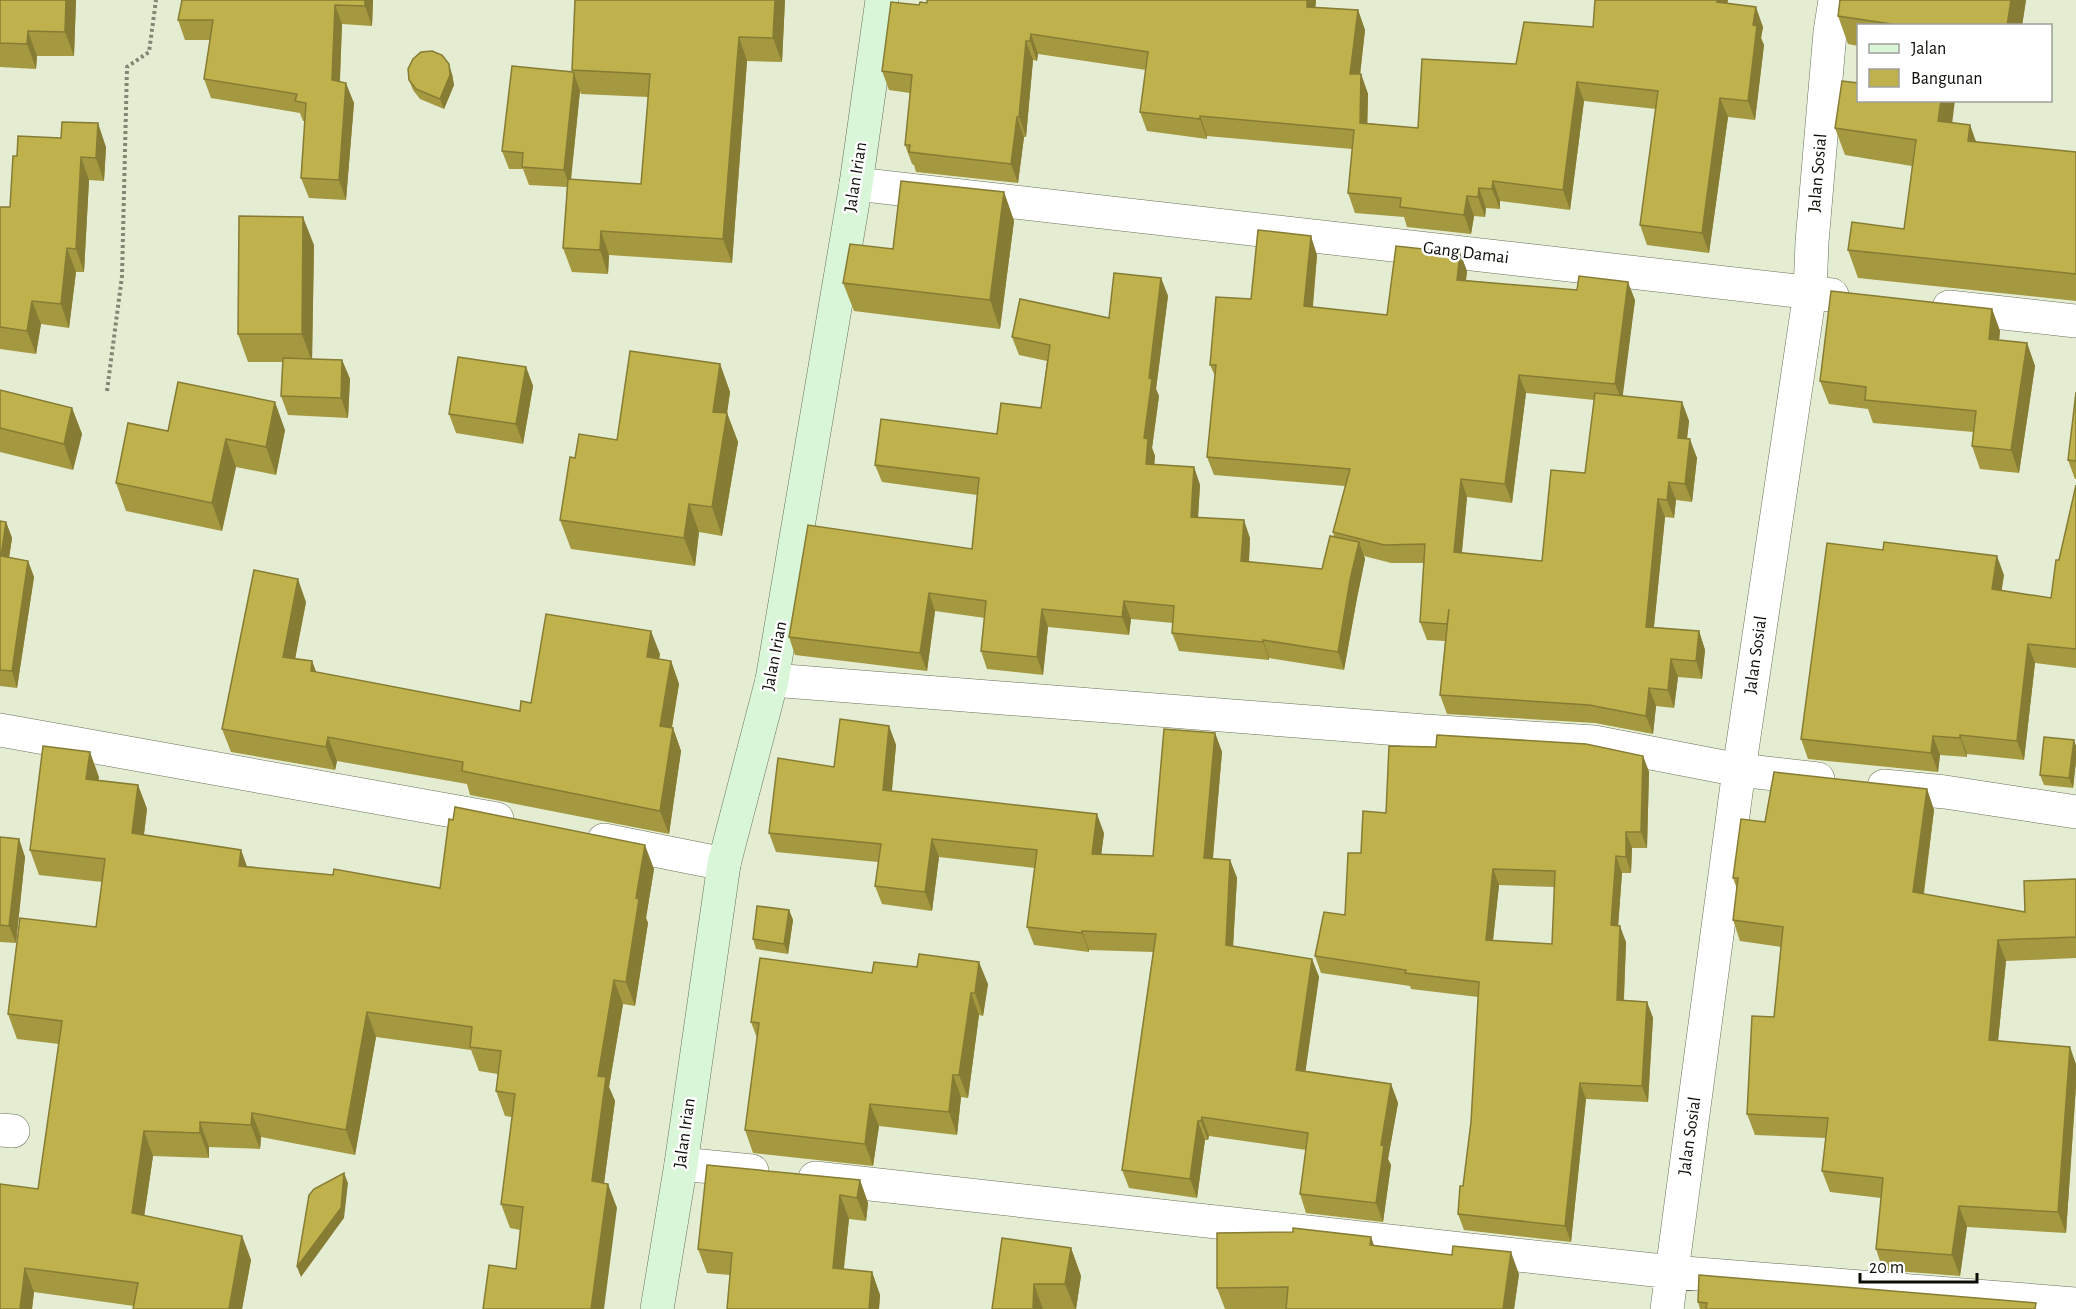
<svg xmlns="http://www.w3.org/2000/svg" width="2076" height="1309" font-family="'Alegreya Sans',sans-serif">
	<rect width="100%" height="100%" fill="#e4edd2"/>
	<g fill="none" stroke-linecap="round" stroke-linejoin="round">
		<defs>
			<path id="minor" d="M856,184L1832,295
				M1949,307L2076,321
				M772,680L1425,731L1594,742L1739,770L1818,779
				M0,730L497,819
				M1884,786L1945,792L2076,812
				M604,840L724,864
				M0,1130L13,1131
				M681,1164L752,1171
				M815,1178L1672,1272L2076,1304
				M1667,1309L1739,770L1810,292L1812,242L1830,32L1835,0"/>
			<path id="secondary" d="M657,1309L681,1164L724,864L772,680L856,184L882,0"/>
		</defs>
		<use href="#minor" stroke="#697159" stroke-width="34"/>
		<use href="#secondary" stroke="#697159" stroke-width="34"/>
		<path stroke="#818774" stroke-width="4" stroke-dasharray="3 3" stroke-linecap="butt" d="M107,391L122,276L127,67L149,52L156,0"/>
		<use href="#minor" stroke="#fff" stroke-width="33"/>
		<use href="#secondary" stroke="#d9f6d8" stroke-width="33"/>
	</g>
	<path fill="#a49840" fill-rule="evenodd" d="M0,0H76L74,56H37L36,69L0,67Z
		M182,0H373L372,26L342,24L340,81L354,103L346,200L309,198L301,178L305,121H303L300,113L211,98L204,79L210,40H185L178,20Z
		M575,0H785L782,62L747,61L732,263L609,255L608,274L572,272L563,248L567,187L529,185L523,169H509L502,151L573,72L572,70ZM580,91L581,94L648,97L641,184L571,180Z
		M927,0H1316L1315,7L1358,10L1365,30L1360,74H1361L1368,94L1367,123L1418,128L1516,64L1593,27L1595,0H1728L1727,3L1763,27L1761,38L1764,45L1755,120L1728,117L1709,253L1647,245L1640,225L1656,109L1584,101L1570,210L1500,201V209L1486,208L1485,217L1474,216L1471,234L1407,227L1404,217L1355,213L1348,193L1352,149L1207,136V139L1147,131L1140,112L1146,70L1038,54L1037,61L1033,60L1026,137H1024L1018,183L916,172L914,165L912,164L905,145L910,93L889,90L882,71L919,5L927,3Z
		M1840,0H2026L2022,26H1858V46L1848,44L1838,16Z
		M452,74L454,85L444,109L420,99L413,90L409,80Z
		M1952,123L1970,125L1976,142L2076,152V301L1858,278L1848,250L1904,229L1912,166L1845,155L1835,128Z
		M61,138L106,147L104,181L89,180L84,272H76L69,328L41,324L36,354L0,349V207H10L17,156Z
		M1004,192L1014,221L1000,329L854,311L843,283L893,249Z
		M314,245L312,359L342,360L350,379L348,418L288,415L281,396L283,362H248L238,334Z
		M1460,253L1467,271L1466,280L1635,300L1622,396L1682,402L1689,421L1687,439L1697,458L1692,502L1676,500L1674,518L1665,517L1654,627L1699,631L1705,650L1702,679L1678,677L1674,708L1656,706L1653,734L1595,723L1447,714L1440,695L1445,641L1427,640L1420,622L1424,563H1391L1364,556L1365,559L1357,598L1344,670L1269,658V660L1179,651L1172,633L1173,623L1131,619L1129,635L1048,627L1043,675L987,669L981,651L985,618L935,611L927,671L795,655L789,637L972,549L977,495L882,482L875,465L997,434L1041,408L1047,361L1019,355L1012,337L1109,318L1161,278L1168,296L1156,389L1159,396L1152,448L1155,456L1154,464L1194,467L1200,485L1198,517L1250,538L1249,562L1322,569L1334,537L1333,532L1345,486L1214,475L1207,457L1215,376L1210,365L1251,299L1317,255L1313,307L1387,315ZM1526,393L1594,400L1585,473L1542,561L1462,553L1467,497L1512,503Z
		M1992,309L2000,331L1999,340L2027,343L2035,366L2019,473L1980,469L1972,446L1973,432L1873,423L1868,409L1829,404L1820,381Z
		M720,364L730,392L727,413L738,442L722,536L699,532L695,566L571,549L560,520L575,458L617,440Z
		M526,367L533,386L523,444L456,433L449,414Z
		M0,390L72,408L82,434L73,470L0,452Z
		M2076,392V479H2075L2068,460Z
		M285,430L276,475L236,467L222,531L126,511L116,483L168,431Z
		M2076,485V668L2035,663L2024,760L1967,754V757L1940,755L1938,772L1808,759L1801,739L2004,575L2001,591L2051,598Z
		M0,521L6,522L12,538L9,557L28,561L34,577L17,688L0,686Z
		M306,602L295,659L312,661L316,672L520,711L531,703L660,654L659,659L671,661L679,684L672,728H673L681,751L669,834L470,795L467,784L337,761L335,770L231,752L222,729Z
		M889,726L896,745L892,791L1104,833L1101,854L1153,856L1215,733L1222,752L1213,859L1230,860L1237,878L1233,946L1312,959L1319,977L1305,1071L1391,1084L1398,1103L1388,1159L1391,1165L1383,1222L1306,1213L1300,1194L1306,1150L1209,1136L1208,1140H1205L1197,1198L1129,1188L1122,1170L1153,952L1089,950V952L1034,945L1027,927L1035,868L939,857L932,911L882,904L875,886L878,862L776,852L769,833L834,767Z
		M2076,746V761L2073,788L2044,785L2040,775Z
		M1643,756L1649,772L1647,848H1632L1631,873H1622L1618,926L1626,942L1624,1000L1647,1002L1653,1018L1648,1102L1586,1099L1571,1242L1464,1230L1458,1214L1463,1186L1471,1122L1478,997L1411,989L1410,986L1321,973L1315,956L1345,915L1361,853L1386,813ZM1499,885L1555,887L1552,944L1493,941Z
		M99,777L98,780L138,785L147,809L144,835L241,850L247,867L440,888L654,869L646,918L648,923L635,1006L623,1004L609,1087L615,1101L604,1183L617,1208L516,1269L520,1230L510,1228L501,1204L512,1117L505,1116L496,1091L498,1074L479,1071L471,1050L376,1037L355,1155L261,1137L260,1149L209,1147V1158L153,1156L144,1216L242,1236L251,1260L242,1309H133L134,1306L34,1292L32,1309H0L38,1189L59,1044L17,1039L8,1014L96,927L102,882L39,875L30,850Z
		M1927,789L1934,810L1924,894L2025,912L2076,879V958L2006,961L1998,1041L2076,1064V1086L2066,1233L1967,1227L1960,1276L1883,1270L1876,1249L1881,1198L1830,1192L1822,1171L1826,1138L1755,1135L1747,1114L1774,1017L1781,947L1740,941L1733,920L1737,889L1733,878Z
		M0,837L19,839L25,857L16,943L0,942Z
		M789,910L793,920L788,954L756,949L753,939Z
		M917,967L988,984L983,1016L979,1015L968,1098L961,1097L957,1135L879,1126L873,1166L753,1153L745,1130L757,1038L751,1022L872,973Z
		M860,1180L868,1203L866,1221L849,1219L844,1269L872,1272L880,1295L879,1309H727L730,1275L707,1273L698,1249Z
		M1374,1245L1519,1274L1514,1309H1225L1217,1288Z
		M1071,1248L1081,1276L1076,1309H992Z
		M1698,1302L2039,1309H1700Z"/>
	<path fill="#867c34" d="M66,0H76L74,56L65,32Z
		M365,0H373L372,26L365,6Z
		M775,0H785L782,62L773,38Z
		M1307,0H1316L1314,26L1307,7Z
		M1717,0H1728L1724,21L1717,2Z
		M2011,0H2026L2022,26H2007Z
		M335,5L342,24L339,99L332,80Z
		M1756,7L1763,27L1761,38L1764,45L1755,120L1748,101L1753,25Z
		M1358,10L1365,30L1358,93L1350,74Z
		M28,31L37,56L36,69L27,44Z
		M1031,34L1038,54L1037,61L1030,41Z
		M739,37L747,61L732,263L723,239Z
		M1026,41L1033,60L1026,137L1019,117Z
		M449,64L452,74L454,85L444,109L440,99Z
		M574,74L580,91L570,187L564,170Z
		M1361,74L1368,94L1367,142L1360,123Z
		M1577,82L1584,101L1570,210L1563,190Z
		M346,83L354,103L346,200L339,180Z
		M1720,98L1728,117L1709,253L1702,233Z
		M1941,100H1955L1949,149L1938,121Z
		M1200,116L1207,136V139L1200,119Z
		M1017,117L1024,137L1018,183L1011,164Z
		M98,123L106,147L104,181L96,158Z
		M1970,125L1980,153L1968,141Z
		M81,157L89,180L84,272L76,249Z
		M1493,181L1500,201V209L1492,189Z
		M1479,188L1486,208L1485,217L1478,197Z
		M1004,192L1014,221L1000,329L990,300Z
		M1467,196L1474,216L1471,234L1464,215Z
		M303,217L314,245L312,362L302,334Z
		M601,231L609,255L608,274L600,250Z
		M1311,236L1317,255L1311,325L1304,306Z
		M67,248L76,272L69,328L61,304Z
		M1460,253L1467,271L1464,298L1457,280Z
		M1161,278L1168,296L1156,389L1159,396L1152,448L1155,456L1153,481L1146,464L1144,438L1149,378Z
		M1628,282L1635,300L1622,402L1615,384Z
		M32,301L41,324L36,354L27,331Z
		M1992,309L2000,331L1997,362L1989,339Z
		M2027,343L2035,366L2019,473L2011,450Z
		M342,360L350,379L348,418L341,398Z
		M720,364L730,392L723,440L713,412Z
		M526,367L533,386L523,444L516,424Z
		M1519,375L1526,393L1512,503L1505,484Z
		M275,402L285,430L276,475L266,447Z
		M1682,402L1689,421L1685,456L1678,438Z
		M72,408L82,434L73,470L64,444Z
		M727,413L738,442L722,536L712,507Z
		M226,439L236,467L222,531L212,503Z
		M1690,439L1697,458L1692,502L1685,484Z
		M1194,467L1200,485L1197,534L1191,517Z
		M1461,479L1467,497L1460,570L1454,552Z
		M1669,482L1676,500L1674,518L1667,500Z
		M1658,499L1665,517L1652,645L1646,627Z
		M689,504L699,532L695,566L684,538Z
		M1244,520L1250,538L1248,579L1241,561Z
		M6,522L12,538L7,572L1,556Z
		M1359,542L1365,559L1357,598L1344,670L1338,652L1350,580Z
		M1997,556L2004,575L1999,608L1992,589Z
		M28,561L34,577L17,688L12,671Z
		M298,579L306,602L291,680L283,657Z
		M929,593L935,611L927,671L920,653Z
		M1124,601L1131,619L1129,635L1122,617Z
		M1042,609L1048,627L1043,675L1037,657Z
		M651,631L660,654L655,680L647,657Z
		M1699,631L1705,650L1702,679L1696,661Z
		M1263,640L1269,658V660L1263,642Z
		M2028,644L2035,663L2024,760L2017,741Z
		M1671,659L1678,677L1674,708L1668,690Z
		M312,661L321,685L311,671Z
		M671,661L679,684L668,749L660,726Z
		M1649,688L1656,706L1653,734L1646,716Z
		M889,726L896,745L890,809L883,790Z
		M673,728L681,751L669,834L660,811Z
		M1215,733L1222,752L1211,877L1204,858Z
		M1960,735L1967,754V757L1960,738Z
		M1933,736L1940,755L1938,772L1931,753Z
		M328,737L337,761L335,770L326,747Z
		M2074,740L2076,746V761L2073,788L2069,778Z
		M90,752L99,777L95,804L86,779Z
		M1643,756L1649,772L1647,848L1641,832Z
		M138,785L147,809L141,857L132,833Z
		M1927,789L1934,810L1921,913L1913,892Z
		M1097,814L1104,833L1099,873L1092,854Z
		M1626,832L1632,848L1631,873L1626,857Z
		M19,839L25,857L16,943L9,926Z
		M932,839L939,857L932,911L925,892Z
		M645,845L654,869L646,918L648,923L635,1006L626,982L636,898Z
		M241,850L250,875L239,866Z
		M1616,856L1622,873L1617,942L1611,925Z
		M1230,860L1237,878L1232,964L1226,945Z
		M1493,869L1499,885L1491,957L1486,940Z
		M789,910L793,920L788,954L784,944Z
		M1620,926L1626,942L1623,1016L1617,1000Z
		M1082,931L1089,950V952L1082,933Z
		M1998,940L2006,961L1996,1061L1989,1040Z
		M1312,959L1319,977L1303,1089L1296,1070Z
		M979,962L988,984L983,1016L975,993Z
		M614,980L623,1004L609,1087L615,1101L601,1206L592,1181L598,1076Z
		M971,993L979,1015L968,1098L959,1075Z
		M1647,1002L1653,1018L1648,1102L1642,1086Z
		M367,1012L376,1037L355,1155L346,1130Z
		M2070,1047L2076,1064V1086L2066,1233L2058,1212Z
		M953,1075L961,1097L957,1135L949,1112Z
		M1580,1083L1586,1099L1571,1242L1565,1226Z
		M1391,1084L1398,1103L1388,1159L1391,1165L1383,1222L1376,1203L1381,1145Z
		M870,1104L879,1126L873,1166L865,1144Z
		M252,1113L261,1137L260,1149L251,1125Z
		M1202,1117L1209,1136L1208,1140L1201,1121Z
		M1198,1121L1205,1140L1197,1198L1190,1179Z
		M200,1122L209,1147V1158L200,1133Z
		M144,1131L153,1156L141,1238L132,1213Z
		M344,1173L348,1183L344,1218L301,1277L297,1267Z
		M860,1180L868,1203L866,1221L857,1198Z
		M608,1184L617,1208L604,1309H591Z
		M840,1195L849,1219L841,1292L833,1268Z
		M1959,1206L1967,1227L1960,1276L1952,1255Z
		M242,1236L251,1260L242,1309H229Z
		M1371,1237L1379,1259L1370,1245Z
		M1071,1248L1081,1276L1076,1309H1075L1065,1284Z
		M1511,1252L1519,1274L1514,1309H1503Z
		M25,1268L34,1292L32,1309H20Z
		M872,1272L880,1295L879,1309H869Z
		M1034,1284L1043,1309H1033Z"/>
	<path fill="#bfb14b" stroke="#867c34" stroke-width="1.5" fill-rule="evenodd" d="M0,0H66L65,32L28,31L27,44L0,43Z
		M182,0H365V6L335,5L332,80L346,83L339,180L301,178L306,103L295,101L297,94L204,79L213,20H178Z
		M575,0H775L773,38L739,37L723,239L601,231L600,250L563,248L568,179L641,184L650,74L572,70Z
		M927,0H1307V7L1358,10L1350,74H1361L1360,123L1418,128L1422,59L1516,64L1524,22L1593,27L1595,0H1717V2L1756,7L1753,25L1757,26L1748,101L1720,98L1702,233L1640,225L1658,91L1577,82L1563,190L1493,181L1492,189L1479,188L1478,197L1467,196L1464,215L1400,207L1401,198L1348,193L1354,130L1200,116V119L1140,112L1148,52L1031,34L1030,41H1026L1019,117H1017L1011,164L909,152L910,145H905L912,75L882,71L891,2L919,5L920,2L927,3Z
		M1840,0H2011L2007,26H1891V24L1838,16Z
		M432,51L442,55L449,64L450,75L440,99L416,89L409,80L408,69L413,59L421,52Z
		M512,66L573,72L574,74L564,170L522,167L523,153L502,151Z
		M1842,81L1858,83V100H1941L1938,121L1970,125L1968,141L2076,152V274L1848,250L1852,222L1904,229L1916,140L1835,128Z
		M62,122L98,123L96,158L81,157L76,249L67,248L61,304L32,301L27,331L0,327V207H10L13,156H17L18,136L61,138Z
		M901,181L1004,192L990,300L843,283L850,244L893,249Z
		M239,216L303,217L302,334H238Z
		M1258,230L1311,236L1304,306L1387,315L1396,246L1460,253L1457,280L1577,290L1579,276L1628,282L1615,384L1519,375L1505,484L1461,479L1454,552L1542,561L1551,470L1585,473L1595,393L1682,402L1678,438L1690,439L1685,484L1669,482L1667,500L1658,499L1646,627L1699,631L1696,661L1671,659L1668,690L1649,688L1646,716L1589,705L1440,695L1449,609L1447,624L1420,622L1425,544L1384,545L1333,532L1350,469L1207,457L1216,365H1210L1216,297L1251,299Z
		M1114,273L1161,278L1149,378L1152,379L1144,438L1148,439L1146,464L1194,467L1191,517L1244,520L1241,561L1322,569L1330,536L1359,542L1350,580L1338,652L1263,640V642L1172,633L1174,606L1124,601L1122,617L1042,609L1037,657L981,651L986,601L929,593L920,653L789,637L808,525L972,549L979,478L875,465L881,419L997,434L1001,403L1041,408L1050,345L1012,337L1020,299L1109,318Z
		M1831,291L1992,309L1989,339L2027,343L2011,450L1972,446L1976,411L1865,400L1866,387L1820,381Z
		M630,351L720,364L713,412L727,413L712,507L689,504L684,538L560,520L570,457L575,458L579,434L617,440Z
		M458,357L526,367L516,424L449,414Z
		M283,358L342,360L341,398L281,396Z
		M178,382L275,402L266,447L226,439L212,503L116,483L128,423L168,431Z
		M0,390L72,408L64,444L0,428Z
		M2076,392V461L2068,460Z
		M2076,485V649L2028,644L2017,741L1960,735V738L1933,736L1931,753L1801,739L1827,543L1883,550L1884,542L1997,556L1992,589L2051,598L2056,560H2059Z
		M0,521L6,522L1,556L28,561L12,671L0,670Z
		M254,570L298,579L283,657L312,661L311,671L520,711L521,701L531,703L546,614L651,631L647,657L671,661L660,726L673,728L660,811L462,771L463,762L328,737L326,747L222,729Z
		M840,719L889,726L883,790L1097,814L1092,854L1153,856L1164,729L1215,733L1204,858L1230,860L1226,945L1312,959L1296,1070L1391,1084L1381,1145L1384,1146L1376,1203L1300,1194L1308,1133L1202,1117L1201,1121H1198L1190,1179L1122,1170L1156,934L1082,931V933L1027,927L1037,850L932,839L925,892L875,886L881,844L769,833L778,758L834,767Z
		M1437,735L1586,744L1643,756L1641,832H1626V857L1616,856L1611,925L1620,926L1617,1000L1647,1002L1642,1086L1580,1083L1565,1226L1458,1214L1460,1186H1463L1471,1122L1479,982L1405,973L1406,970L1315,956L1324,912L1345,915L1348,853H1361L1363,811L1386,813L1389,746L1436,747ZM1493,869L1555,871L1552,944L1486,940Z
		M2044,737L2074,740L2069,778L2040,775Z
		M43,746L90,752L86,779L138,785L132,833L241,850L239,866L333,875L334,869L440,888L449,819L453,820L455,807L645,845L636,898L639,899L626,982L614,980L598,1076L606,1077L592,1181L608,1184L591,1309H483L489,1265L516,1269L523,1207L501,1204L515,1094L496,1091L501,1051L470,1047L472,1027L367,1012L346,1130L252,1113L251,1125L200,1122V1133L144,1131L132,1213L242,1236L229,1309H133L138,1283L25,1268L20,1309H0V1184L38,1189L62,1021L8,1014L20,918L96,927L105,859L30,850Z
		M1774,772L1927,789L1913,892L2025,912L2024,881L2076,879V937L1998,940L1989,1040L2070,1047L2058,1212L1959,1206L1952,1255L1876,1249L1883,1178L1822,1171L1828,1118L1747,1114L1752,1016L1774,1017L1783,927L1733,920L1738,878H1733L1741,819L1765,822Z
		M0,837L19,839L9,926L0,925Z
		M757,906L789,910L784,944L753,939Z
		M919,954L979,962L975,993H971L959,1075H953L949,1112L870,1104L865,1144L745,1130L759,1023L751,1022L760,958L872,973L874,962L917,967Z
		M707,1165L860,1180L857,1198L840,1195L833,1268L872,1272L869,1309H727L732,1253L698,1249Z
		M344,1173L341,1208L297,1267L309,1195L314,1189Z
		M1293,1228L1371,1237L1370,1245L1452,1255L1453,1246L1511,1252L1503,1309H1286L1288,1287L1217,1288V1233L1293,1232Z
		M1002,1238L1071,1248L1065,1284H1034L1033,1309H992Z
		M1699,1275L2036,1303L2035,1309H1706L1707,1303L1698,1302Z"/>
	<g text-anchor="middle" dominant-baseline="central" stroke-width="5" stroke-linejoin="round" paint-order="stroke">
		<g font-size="18" fill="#0c0f06" stroke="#fff">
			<text transform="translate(1818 173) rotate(-85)">Jalan Sosial</text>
			<text transform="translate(856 177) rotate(-81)">Jalan Irian</text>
			<text transform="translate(1466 253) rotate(7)">Gang Damai</text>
			<text transform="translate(1756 655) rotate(-82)">Jalan Sosial</text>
			<text transform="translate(775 656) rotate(-79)">Jalan Irian</text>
			<text transform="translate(685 1133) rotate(-82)">Jalan Irian</text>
			<text transform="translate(1690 1136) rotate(-82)">Jalan Sosial</text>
		</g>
	</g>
	<rect x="1857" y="24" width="195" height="78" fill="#ffffff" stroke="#9e9f9b" stroke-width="1.5"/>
	<rect x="1869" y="44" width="30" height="9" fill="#d9f6d8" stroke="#9e9f9b" stroke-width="1.5"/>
	<text x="1911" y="54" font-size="18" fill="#0c0f06">Jalan</text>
	<rect x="1869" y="69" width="30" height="18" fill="#bfb14b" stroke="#9e9f9b" stroke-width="1.5"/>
	<text x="1911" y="84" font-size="18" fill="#0c0f06">Bangunan</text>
	<path d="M1860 1273v9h117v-9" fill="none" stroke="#0c0f06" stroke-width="3"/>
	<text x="1869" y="1273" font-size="18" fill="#0c0f06" stroke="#ffffff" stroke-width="4.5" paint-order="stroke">20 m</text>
</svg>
